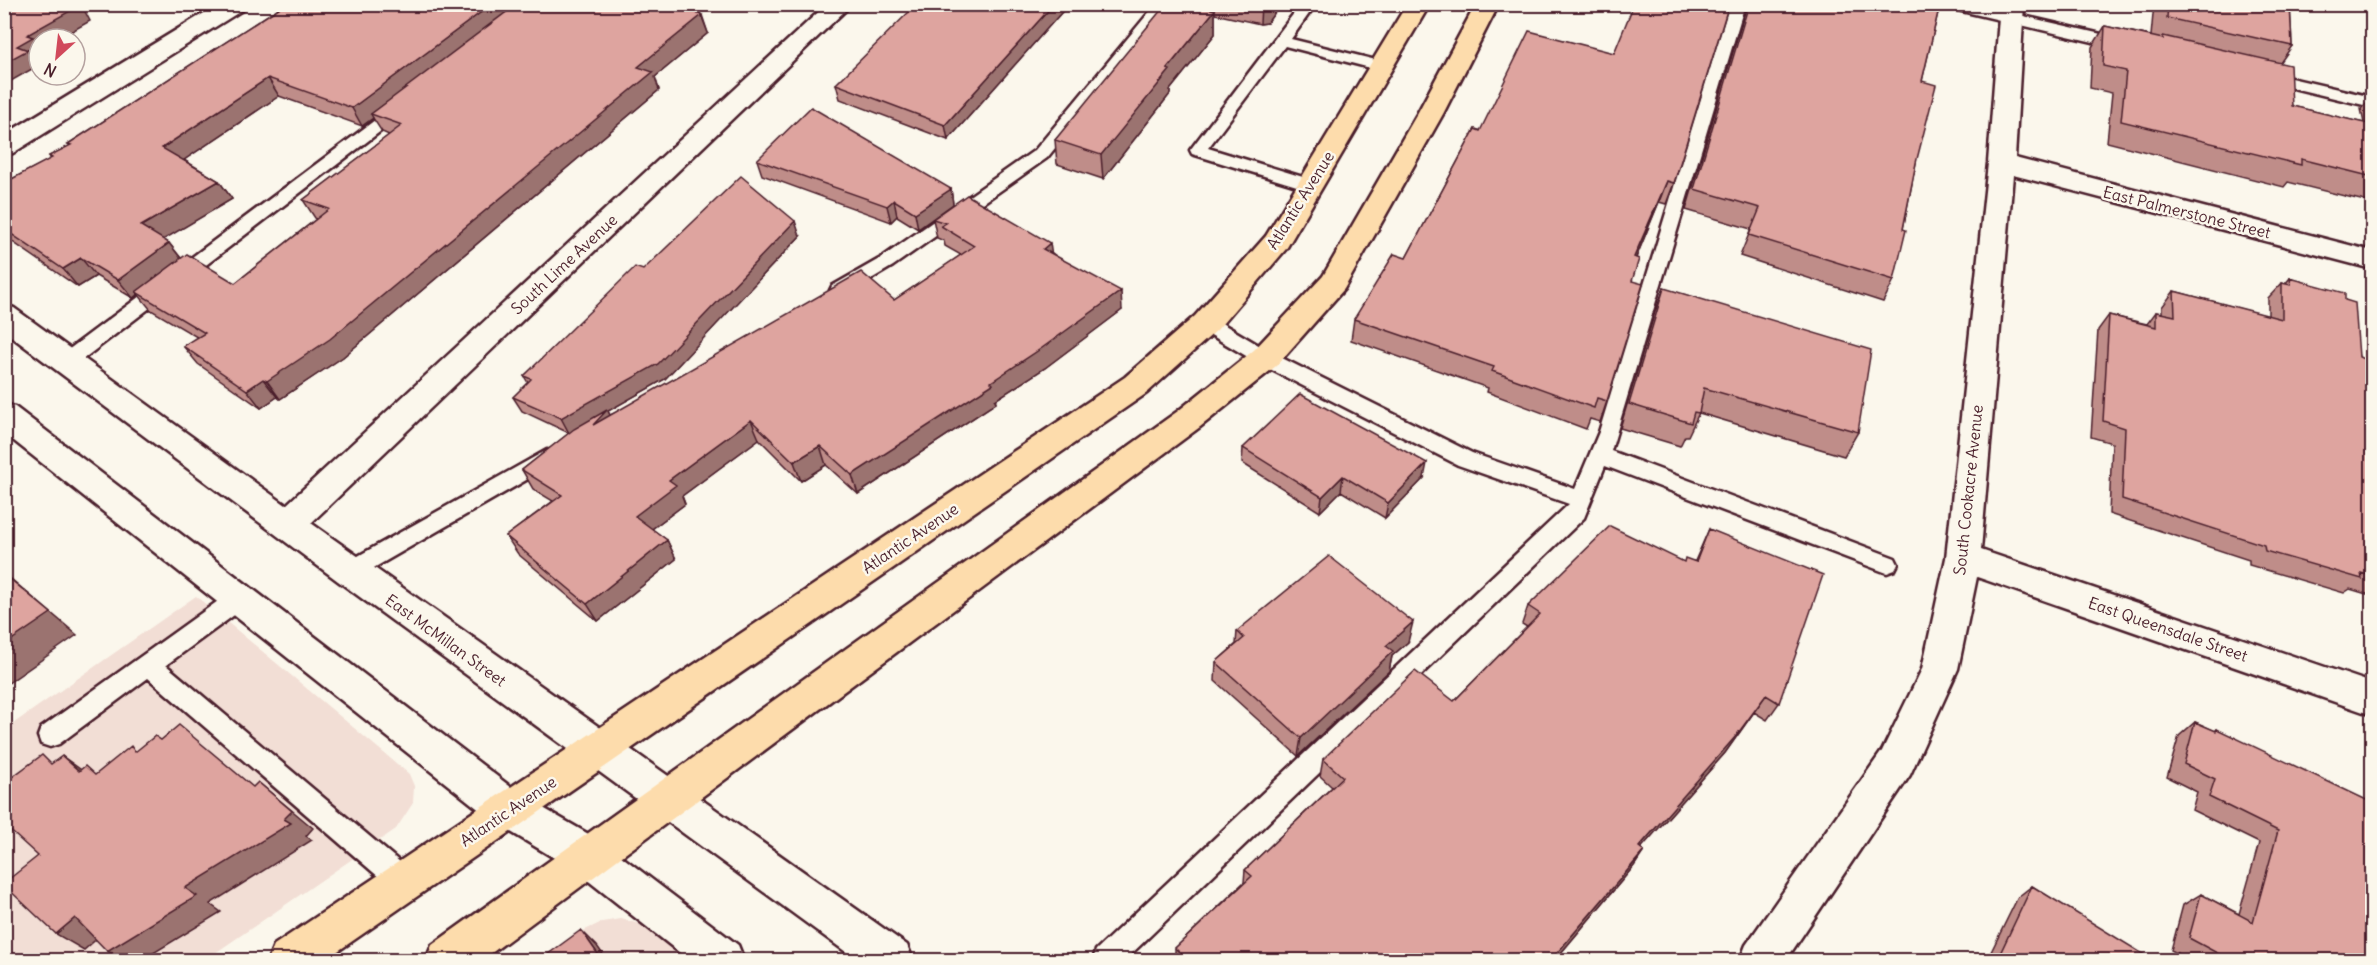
<svg xmlns="http://www.w3.org/2000/svg" width="2377" height="965" font-family="Delius,sans-serif">
	<rect width="100%" height="100%" fill="#fbf7ec"/>
	<filter id="ink" filterUnits="userSpaceOnUse"><feTurbulence type="fractalNoise" baseFrequency=".0167" numOctaves="2"/><feDisplacementMap in="SourceGraphic" scale="12" xChannelSelector="R" yChannelSelector="G"/><feConvolveMatrix kernelMatrix="1 2 1 2 8 2 1 2 1" color-interpolation-filters="sRGB"/></filter>
	<g filter="url(#ink)">
		<path fill="#f2ded5" d="M196,596L409,774L414,786L413,803L396,829L205,960H5L4,730Z
			M621,919L640,924L690,960H544L583,931L602,922Z"/>
		<g fill="none" stroke-linecap="round" stroke-linejoin="round">
			<defs>
				<path id="lane" d="M1156,4H1171L1047,158L893,266L846,294H832L830,290L832,286L881,258L1035,150Z
					M1301,4H1316L1291,39L1388,63L1390,66L1382,71L1285,46L1208,148L1316,181L1319,185L1310,190L1192,154L1190,150Z
					M1730,4H1745L1611,451L1895,558L1898,564L1895,570L1887,573L1879,570L1605,466L1584,518L1125,960H1093L1096,950L1569,504L1458,465L1258,363L1199,328L1197,323L1199,318H1213L1272,353L1472,453L1575,489L1599,432Z
					M1942,4H1971L2123,39L2131,44L2123,49L1949,8Z
					M2265,72L2372,97V107L2259,80L2257,77Z
					M401,103L409,108L407,111L74,366H60L57,361L60,356L395,105Z
					M547,450L554,452L557,458L554,464L358,577L350,580L342,577L339,571L342,565Z
					M240,589L248,591L251,598L248,605L166,665L413,873L417,882L413,891L404,895L395,891L148,678L59,744L50,747L41,744L38,736L41,728L232,591Z"/>
				<path id="street" d="M219,4H247L244,9L13,153L4,155V135Z
					M827,4H852L311,523L907,945L913,960H857L338,581L4,331V305L14,308L286,505Z
					M2000,4H2024L2015,158L2372,251V269L2013,175L1981,550L2372,683V715L1977,577L1958,669L1910,775L1786,960H1740L1746,945L1882,751L1922,669L1946,558L1988,163Z
					M4,403L15,407L524,797L604,843L738,945L744,960H689L576,871L496,823L4,433Z"/>
				<path id="primary" d="M1407,4H1430L1286,249L1217,330L1147,393L325,960H268L274,945L1125,377L1195,316L1266,236Z
					M1476,4H1499L1443,114L1344,289L1276,366L1200,427L482,960H426L432,945L1178,411L1254,350L1323,276L1417,114Z"/>
			</defs>
			<use href="#lane" stroke="#4a1f2b" stroke-width="5"/>
			<use href="#street" stroke="#4a1f2b" stroke-width="5"/>
			<use href="#primary" stroke="#4a1f2b" stroke-width="5"/>
			<use href="#lane" fill="#fbf7ec" fill-rule="evenodd"/>
			<use href="#street" fill="#fbf7ec" fill-rule="evenodd"/>
			<use href="#primary" fill="#fddcac" fill-rule="evenodd"/>
		</g>
		<path fill="#bf8d89" stroke="#4a1f2b" stroke-width="1.5" fill-rule="evenodd" d="M285,4H690L692,9L702,15L708,33L655,77L659,90L343,357L280,399L277,397L261,408L198,364L183,346L197,337L151,310L138,294L133,298L96,276L78,287L4,236V183L51,159L49,156L70,146L68,144ZM279,96L362,126L373,118L382,132L389,135L303,200L315,218L316,219L235,283L181,258L169,243L163,239L232,199L219,181L184,160Z
			M1069,4L948,140L840,99L836,84Z
			M1199,4H1281L1267,23L1260,24L1215,14V34L1170,90V94L1103,179L1057,164L1055,140L1199,6Z
			M1940,4L1922,81L1916,163L1903,229L1894,280L1883,302L1740,256L1751,229L1686,210L1747,5Z
			M2154,4H2290L2292,46L2280,63L2292,106L2364,123L2361,109L2373,95V203L2288,182L2284,187L2107,142L2112,93L2090,88L2092,47L2105,26L2151,36Z
			M1475,129L1674,183L1666,204L1659,202L1636,258L1607,401L1600,422L1590,419L1586,429L1487,392L1488,388L1351,340L1354,319L1406,258Z
			M757,160L951,189L953,204L1052,253L1122,310L1045,368L995,400L996,403L858,494L826,465L801,481L759,439L682,496L685,504L652,529L667,540L676,559L598,621L518,554L506,536L553,501L533,489L522,470L569,433L522,411L513,397L528,383L524,376L643,270L800,236L665,379L608,411L610,415L894,300L961,255L945,246L944,241L937,238L933,219L918,229L897,216L891,222L762,175Z
			M2290,278L2345,300L2359,357L2373,383V596L2350,589L2344,593L2249,565V560L2109,514L2112,443L2091,437L2098,330L2109,315L2147,324L2156,312L2162,313V307L2174,291L2268,316V298L2282,283L2285,284Z
			M1664,288L1858,432L1844,456L1699,413L1688,436H1685L1680,446L1620,428L1655,312Z
			M1243,448L1424,478L1385,518L1341,491L1320,512L1242,463Z
			M1709,529L1779,703L1767,720L1754,712L1725,753L1641,848L1644,851L1634,866L1555,960H1175V948L1244,882L1245,870L1332,787L1320,776L1323,759L1454,701L1527,627L1522,624L1528,606L1683,562L1695,561Z
			M1237,631L1408,642L1392,656L1389,671L1298,756L1215,681L1216,662L1236,644Z
			M2195,722L2215,731L2217,729L2373,960H2191L2171,950L2183,905L2201,894L2239,914L2259,843L2192,810L2197,792L2167,777L2179,736Z
			M2032,886L2146,960H1987L2018,897Z"/>
		<path fill="#9b736f" stroke="#4a1f2b" stroke-width="1.5" d="M78,4H81L90,21L58,39H39V55L34,58L39,65L4,85V63L17,46L27,35Z
			M492,4H524L371,114L373,118L362,126L352,108Z
			M682,4H690L694,17L680,6Z
			M1054,4H1069L948,140L945,125Z
			M1261,4H1281L1267,23L1260,24Z
			M1215,10V34L1170,90V94L1103,179L1101,155L1167,69Z
			M700,12L708,33L655,77L659,90L343,357L280,399L267,381L638,67Z
			M268,78L279,96L175,166L162,148Z
			M219,181L232,199L156,244L141,226Z
			M1667,181L1659,202L1627,279L1634,257Z
			M951,189L953,204L918,229L915,213Z
			M894,200L897,216L891,222L887,206Z
			M795,221L800,236L665,379L608,411L617,429L569,433L561,418Z
			M169,243L183,261L136,292L138,294L133,298L118,280Z
			M1050,243L1053,263L1043,249Z
			M81,258L96,276L78,287L63,269Z
			M1121,291L1122,310L1045,368L995,400L996,403L858,494L852,475L991,382Z
			M263,379L277,397L261,408L247,390Z
			M751,420L759,439L682,496L685,504L645,534L635,516L669,480Z
			M820,446L826,465L801,481L794,462Z
			M1427,463L1424,478L1385,518L1388,503Z
			M1343,476L1341,491L1320,512L1322,497Z
			M667,540L676,559L598,621L587,604Z
			M4,573L77,635L4,686Z
			M1413,622L1408,642L1392,656L1389,671L1298,756L1301,738L1386,646Z
			M1766,695L1725,753L1629,862L1639,847Z
			M62,756L87,774L79,771Z
			M258,782L313,828L306,836L312,840L210,904L221,912L142,960H124L107,951L185,888L284,819Z
			M1644,851L1634,866L1555,960H1551Z
			M75,918L102,934L84,950L56,934Z
			M581,930L597,946L607,960H602Z"/>
		<path fill="#dea49f" stroke="#4a1f2b" stroke-width="1.5" d="M4,4H78L79,6L27,35L33,37L17,46L28,50L4,63Z
			M285,4H492L352,108L268,78L162,148L219,181L141,226L169,243L118,280L81,258L63,269L4,229V183L52,158L49,156L71,145L68,144Z
			M517,4H682L680,6L700,12L698,14L702,15L638,67L653,72L330,339L267,381L263,379L247,390L183,346L205,333L136,292L187,254L235,283L329,209L303,200L402,125L371,114Z
			M917,4H1054L945,125L836,84Z
			M1166,4H1191L1215,10L1167,69L1170,70L1101,155L1055,140Z
			M1634,4H1729L1674,183L1667,181L1634,257L1639,259L1632,281L1643,284L1607,401L1597,398L1594,408L1492,371L1494,367L1354,319L1394,254L1406,258L1475,129L1480,131L1529,31L1614,53Z
			M1749,4H1940L1922,81L1936,85L1916,163L1903,229L1906,230L1894,280L1749,235L1760,208L1694,189Z
			M2168,4H2290L2292,46L2167,18Z
			M2105,26L2163,39V36L2290,65L2292,106L2373,125V177L2301,159V165L2121,121L2126,71L2103,66Z
			M811,107L951,189L915,213L894,200L887,206L757,160Z
			M741,176L795,221L658,364L561,418L513,397L531,379L524,376L635,267L643,270Z
			M967,195L1050,243L1043,249L1121,291L1042,348L991,382L993,384L852,475L820,446L794,462L751,420L669,480L676,485L635,516L667,540L587,604L506,536L562,495L522,470L574,429L607,410L593,425L861,272L894,300L974,246L941,226L946,223L933,219Z
			M2290,278L2345,293V300L2355,303L2359,357L2369,360L2373,383V576L2361,573L2362,579L2265,551L2264,545L2122,499L2125,428L2103,421L2109,315L2156,327V312L2175,316L2174,291L2282,319V283L2291,285Z
			M1664,288L1871,350L1858,432L1704,388L1699,413L1694,412L1691,423L1629,404Z
			M1300,394L1427,463L1388,503L1343,476L1322,497L1243,448Z
			M1610,526L1684,562L1685,558L1696,562L1709,529L1823,575L1779,703L1766,695L1736,736L1639,847L1644,851L1551,960H1187L1175,948L1252,876L1245,870L1343,777L1323,759L1415,671L1454,701L1540,614L1528,606Z
			M1329,556L1413,622L1386,646L1393,651L1301,738L1216,662L1244,638L1237,631Z
			M4,574L51,613L4,645Z
			M2195,722L2216,731L2217,729L2373,803V960H2230L2189,938L2201,894L2253,922L2278,831L2209,797L2215,779L2184,764Z
			M179,725L253,787L258,782L292,811L284,819L291,823L185,888L197,896L107,951L75,918L56,934L4,885V883L38,856L4,825V783L42,755L51,764L62,756L79,771L85,766L95,775L131,746L135,752L155,736L161,740Z
			M2032,886L2148,957L2146,960H1997Z
			M581,930L602,960H540Z"/>
	</g>
	<g text-anchor="middle" dominant-baseline="central" stroke-width="5" stroke-linejoin="round" paint-order="stroke">
		<g font-size="16" fill="#4a1f2b" stroke="#fbf7ec">
			<text transform="translate(1300 200) rotate(-58)">Atlantic Avenue</text>
			<text transform="translate(2187 212) rotate(14)">East Palmerstone Street</text>
			<text transform="translate(564 264) rotate(-43)">South Lime Avenue</text>
			<text transform="translate(1968 490) rotate(-84)">South Cookacre Avenue</text>
			<text transform="translate(910 538) rotate(-34)">Atlantic Avenue</text>
			<text transform="translate(2168 629) rotate(19)">East Queensdale Street</text>
			<text transform="translate(446 640) rotate(36)">East McMillan Street</text>
			<text transform="translate(508 811) rotate(-34)">Atlantic Avenue</text>
		</g>
	</g>
	<rect width="2377" height="965" fill="none" stroke="#fbf7ec" stroke-width="24"/>
	<rect x="12" y="12" width="2353" height="941" fill="none" stroke="#4a1f2b" stroke-width="2" filter="url(#ink)"/>
	<g transform="translate(57 57) rotate(207)"><circle r="28" fill="#fbf7ec" stroke="#b4a19f" stroke-width="1.5"/>
	<path d="M0-4.5L10 22L0 15L-10 22Z" fill="#d1495b"/>
	<text y="-9" font-size="16" font-weight="bold" text-anchor="middle" fill="#4a1f2b">N</text>
	</g>
</svg>
